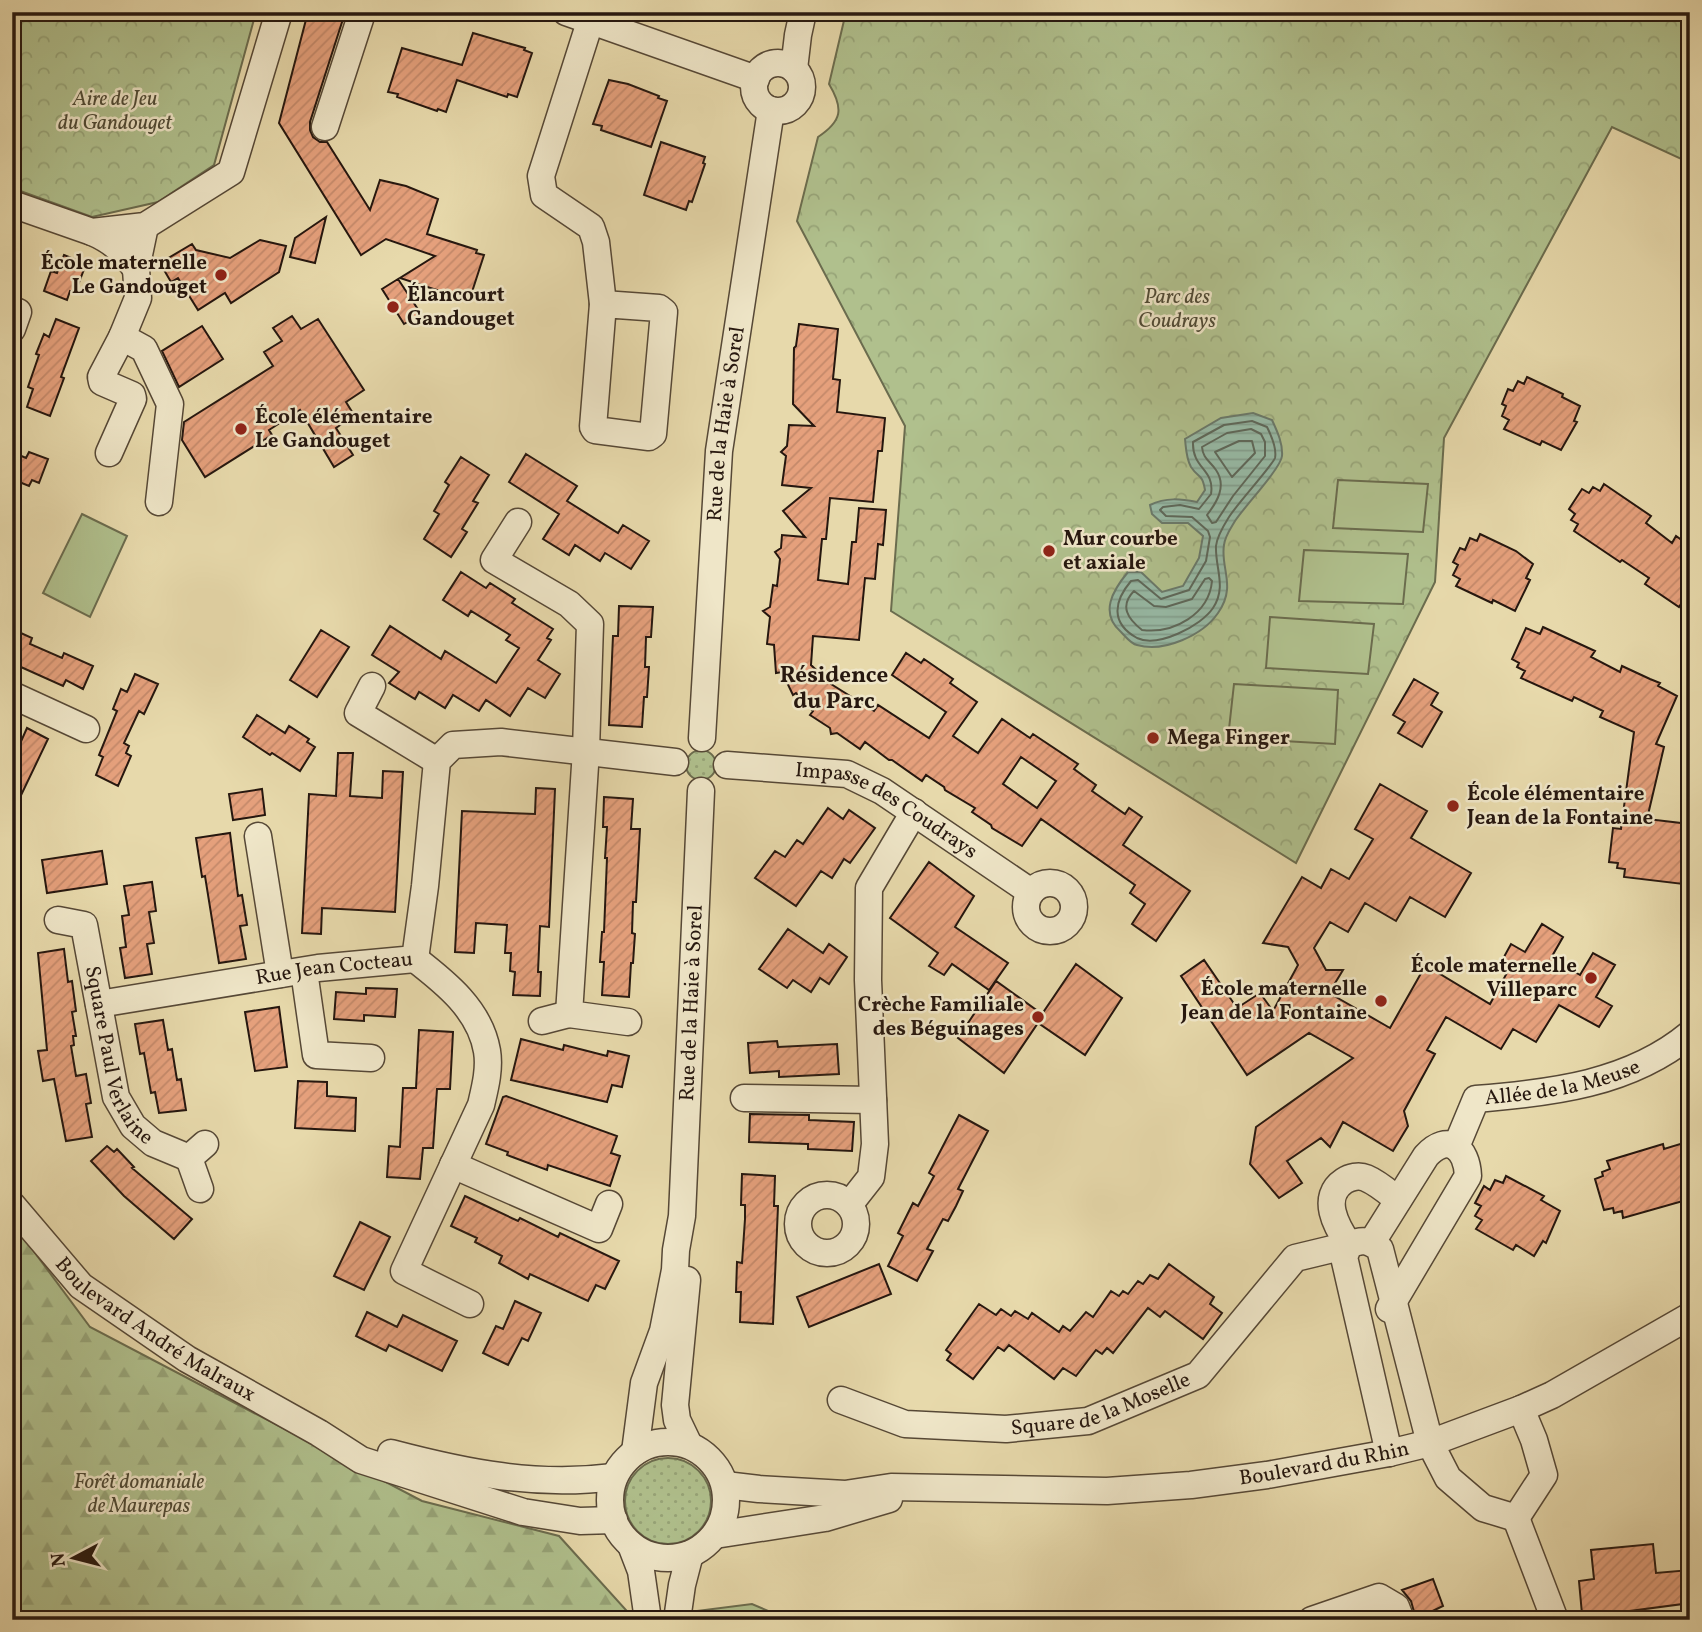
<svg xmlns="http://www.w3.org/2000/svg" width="1702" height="1632" font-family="Vollkorn,serif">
	<defs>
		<pattern id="grass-dots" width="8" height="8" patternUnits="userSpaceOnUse" patternTransform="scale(1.75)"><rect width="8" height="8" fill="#b0c08d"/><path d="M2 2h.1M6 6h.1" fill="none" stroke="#97a478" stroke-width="1.8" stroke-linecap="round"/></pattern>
		<pattern id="forest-firs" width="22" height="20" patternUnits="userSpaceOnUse" patternTransform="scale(1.75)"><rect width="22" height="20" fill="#b0c08d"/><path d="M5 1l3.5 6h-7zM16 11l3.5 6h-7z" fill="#97a478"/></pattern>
		<pattern id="park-crowns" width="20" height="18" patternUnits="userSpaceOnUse" patternTransform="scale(1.75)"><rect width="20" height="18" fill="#b0c08d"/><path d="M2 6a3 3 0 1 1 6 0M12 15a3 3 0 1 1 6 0" fill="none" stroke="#97a478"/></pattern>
		<pattern id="water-rules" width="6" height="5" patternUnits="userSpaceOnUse" patternTransform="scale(1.75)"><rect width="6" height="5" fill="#97baa6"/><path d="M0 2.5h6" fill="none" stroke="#829f8e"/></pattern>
		<pattern id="building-hatch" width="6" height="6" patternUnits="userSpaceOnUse" patternTransform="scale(1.75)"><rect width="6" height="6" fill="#e5a07c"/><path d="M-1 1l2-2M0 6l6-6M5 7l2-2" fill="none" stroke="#c4896a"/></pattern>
	</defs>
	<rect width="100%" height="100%" fill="#e7d9ab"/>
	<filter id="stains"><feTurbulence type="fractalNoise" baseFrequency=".00286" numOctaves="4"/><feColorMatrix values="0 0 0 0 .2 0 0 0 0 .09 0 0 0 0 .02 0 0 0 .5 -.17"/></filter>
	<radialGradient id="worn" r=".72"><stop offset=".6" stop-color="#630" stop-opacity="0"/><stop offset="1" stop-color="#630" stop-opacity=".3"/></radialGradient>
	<path fill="url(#grass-dots)" stroke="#6b6c4e" stroke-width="2" d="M686 765a15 15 0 1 1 30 0a15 15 0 1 1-30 0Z
		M625 1501a43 43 0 1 1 86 0a43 43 0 1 1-86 0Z"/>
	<path fill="url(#forest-firs)" stroke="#6b6c4e" stroke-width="2" d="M12,1222L90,1327L422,1501L559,1536L634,1619L752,1604L789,1620H12Z"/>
	<path fill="url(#park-crowns)" stroke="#6b6c4e" stroke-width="2" d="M12,12H256L214,165L158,202L92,217L12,188Z
		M846,12H1690V163L1612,127L1444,438L1435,582L1296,863L891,611L905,426L797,221L818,137C842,121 844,109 829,84Z"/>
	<path fill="#b0c08d" stroke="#6b6c4e" stroke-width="2" d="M1338,480L1428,484L1423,532L1333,528Z
		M82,514L127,536L90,617L43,593Z
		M1304,550L1408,554L1403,604L1299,601Z
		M1270,617L1374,624L1368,674L1266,668Z
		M1234,684L1338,690L1335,744L1228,738Z"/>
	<path fill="url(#water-rules)" stroke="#6a796a" stroke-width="2" d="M1253,413L1272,420C1277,431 1283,443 1282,456C1281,468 1244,507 1235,521C1231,528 1225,536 1224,545C1220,568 1237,586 1218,613C1203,635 1164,653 1137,645C1131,644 1126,637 1121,632C1099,613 1113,590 1128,572H1141L1162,592L1183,586L1199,558L1203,536L1188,523H1162L1152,514L1150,505C1166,497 1181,499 1197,502L1205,490C1202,473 1199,479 1191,467C1186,458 1186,448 1185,439L1221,418Z"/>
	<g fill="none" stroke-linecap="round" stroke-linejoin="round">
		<path stroke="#5e685a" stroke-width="2" d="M1252,421L1267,427C1271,435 1277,448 1275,458C1272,466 1237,504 1229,517C1224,525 1217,536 1216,546C1215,568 1227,587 1213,608C1201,626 1158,648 1137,638C1110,623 1114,601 1131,581L1138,580L1161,599L1189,590L1206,561L1210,537L1208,531L1192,517L1166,516L1160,510L1163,507L1180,505L1199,509L1211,494C1215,469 1192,469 1193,442L1224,425Z
			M1251,429L1261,434L1265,442V456L1233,496L1216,522L1212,523L1207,515C1217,502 1227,486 1216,470C1210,461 1203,459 1202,447L1227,433Z
			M1239,441H1252L1255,453L1232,477L1215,452Z
			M1209,578L1212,581C1209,614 1174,634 1142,630C1128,619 1119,606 1134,591L1154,606L1166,607L1192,599L1205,579Z"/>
	</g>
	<path fill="url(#building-hatch)" stroke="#26170f" stroke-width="2" fill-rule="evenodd" d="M308,12L343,19L310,122V130L313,137L320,142H327L370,210L380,180L406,186L438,199L427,234L477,250L476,253L484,255L470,298L462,296L461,298L400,278L435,256L386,239L361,255L279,123Z
		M473,33L525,48L524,50L532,53L517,97L508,94L507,97L457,80L446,112L438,109L437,111L397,97L398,94L388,92L402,48L462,65Z
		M609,80L628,84L659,96L658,98L667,101L651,147L601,130L602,126L593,124Z
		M661,142L705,157L703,163L705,164L692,202L689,201L686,210L644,195Z
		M326,217L315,263L290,257L295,238Z
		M260,240L286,246L279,272L231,303L225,293L198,310L178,278L171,282L160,263L192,244L196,250L230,258Z
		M64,255L86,264L75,293L70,291L67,300L44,291L51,271L57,273Z
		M398,279L421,314L404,324L382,289Z
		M292,316L301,329L318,319L364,390L346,402L354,415L336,428L353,455L334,467L300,410L269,430L272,435L205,477L182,440L184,422L273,366L264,352L282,341L273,328Z
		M56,319L79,328L61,377L64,378L50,416L27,407L33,389L28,387L39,355L36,354L44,334L49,337Z
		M799,324L838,329L833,379L840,380L837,412L885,418L882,451H878L873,502L830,498L826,539H822L818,580L848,584L852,542H856L859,508L886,510L883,545L878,544L875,579L865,578L859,640L813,636L811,665L831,684L874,711L878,705L929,738L946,712L892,675L906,653L921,663L924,659L953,679L950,683L977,702L953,736L978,753L1002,719L1030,738L1033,734L1078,764L1074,769L1096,785L1092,791L1125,814L1129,808L1142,817L1123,845L1190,891L1156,941L1132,924L1145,904L1130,893L1135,885L1041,819L1022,846L992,828L991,825L972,812L975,808L945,790L944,787L926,775L922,781L892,760H889L865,742L860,749L837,733L831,734L830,728L810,715L813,711L796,693L793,695L782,672L776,673L774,645L767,644L770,617L763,611L770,607L773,585L777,586L780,559L775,552L781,548L782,535L805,537L783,511L811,488L782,485L786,456L781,452L787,446L789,425L814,426L793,404L794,348L796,346ZM1021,757L1056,781L1037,808L1003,784Z
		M202,326L223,359L179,387L162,351Z
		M1527,377L1563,394L1562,397L1580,406L1574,421L1577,422L1561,450L1542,441L1540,445L1504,429L1509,420L1502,416L1506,406L1502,404L1508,389L1513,391L1518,381L1524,384Z
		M12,452L26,458L29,452L48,459L39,483L32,480L29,486L12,479Z
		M526,454L577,486L567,501L618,533L623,525L649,541L631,569L605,553L600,561L575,545L569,555L543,539L559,514L509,482Z
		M461,457L489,475L473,501L478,503L462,529L467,532L451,557L424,539L439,514L434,511L449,485L445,482Z
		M1604,484L1651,516L1646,523L1672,543L1676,536L1690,546V610L1681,604L1679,607L1645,584L1649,578L1622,560L1620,562L1574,531L1578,524L1571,520L1575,514L1569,509L1582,489L1589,493L1593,487L1600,491Z
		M1480,534L1516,551L1533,564L1526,578L1530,580L1515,611L1493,600L1492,603L1456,586L1460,579L1453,575L1458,565L1453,562L1460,548L1465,550L1470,538L1477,541Z
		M461,572L486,588L490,583L515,599L512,603L553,629L547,638L551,640L538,660L560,674L545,698L528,688L510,716L486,700L479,711L453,695L445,708L419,692L415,699L389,683L399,672L372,655L390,626L441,659L445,651L496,683L519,648L506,640L510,635L471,611L468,616L443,600Z
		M619,606L653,607L651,637H646L645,667H649L647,697H644L642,727L609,725L613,636H618Z
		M1543,627L1595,651L1591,657L1620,672L1622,666L1650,679L1660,683L1658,686L1677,696L1656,744L1664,747L1647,819L1689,824L1690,876H1684L1683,884L1624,877L1625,869L1617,868L1618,863L1609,862L1613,828L1621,829L1634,732L1600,717L1603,711L1574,697L1572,701L1521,678L1525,671L1517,667L1519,663L1512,659L1526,628L1540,634Z
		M12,629L32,638L30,644L62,658L64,653L93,666L83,689L66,680L63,686L12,663Z
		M321,630L349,647L317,697L290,680Z
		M135,674L158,684L144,714L139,711L124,743L129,746L126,753L131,756L118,786L96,775L103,757L99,755L117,711L113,709L121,689L127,692Z
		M1414,679L1438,693L1431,705L1442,712L1422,747L1398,733L1405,722L1393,715Z
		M257,715L285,733L289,726L309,739L307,742L315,747L300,771L272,753L270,755L243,737Z
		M27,728L48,739L12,814V743L19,746Z
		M338,753H353L350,796L382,798L383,771L403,772L395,912L322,908L321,934L302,933L309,794L336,796Z
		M1380,784L1427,811L1411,838L1471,873L1445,917L1410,897L1396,921L1365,903L1348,932L1330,922L1314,948L1326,970H1343L1329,993L1390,1028L1424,968H1430L1490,1004L1508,971L1499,966L1511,944L1525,952L1542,924L1563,937L1551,958L1580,975L1593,953L1615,965L1596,997L1612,1006L1599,1027L1559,1005L1536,1042L1513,1029L1501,1049L1446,1017L1427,1050L1435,1054L1404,1111L1408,1126L1393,1151L1343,1122L1330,1147L1321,1138L1287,1161L1302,1183L1279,1198L1250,1164L1256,1127L1353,1058L1309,1033L1247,1075L1181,976L1204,960L1237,1008L1260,993L1273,1011L1298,965L1288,947L1263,943L1302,877L1321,888L1331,869L1349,879L1373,839L1355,829Z
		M536,788L555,789L549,927L540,926L538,972H541L540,996L513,995L515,972L510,971L511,953H505L507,925L476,923L474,953L455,952L462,811L535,814Z
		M262,789L265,815L233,820L229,794Z
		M604,797L633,799L631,829H640L636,902H633L632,933L635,934L634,948L633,963H631L629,997L602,995L604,962H600L602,932H604L607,858H605L607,827H603Z
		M828,808L843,819L849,810L875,828L850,863L844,859L832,878L821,871L796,906L755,878L775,851L785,857L797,840L803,844Z
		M230,833L238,896L242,895L247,925L240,926L246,959L219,963L205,876L202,877L196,838Z
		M102,851L107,884L47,893L42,860Z
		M929,862L974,896L955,927L1008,963L989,990L952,964L944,975L929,966L938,953L890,918Z
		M152,882L156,911L149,912L154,943L147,944L152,974L125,978L120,948L126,947L122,916L129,915L124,886Z
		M788,929L823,953L829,944L847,957L829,984L820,978L811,992L793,980L787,988L759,969Z
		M64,949L68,982L72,981L76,1011L72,1012L76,1036H73L74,1045L71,1046L76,1076L86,1074L91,1103L86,1104L92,1137L66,1141L54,1079L43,1081L38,1051L47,1050L38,953Z
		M1076,964L1122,998L1085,1055L1038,1023L1004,1073L958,1038L996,981L1042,1014Z
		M366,988L397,989L395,1017L364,1015V1021L334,1019L336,992L366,994Z
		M279,1007L287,1067L255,1071L245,1012Z
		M163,1020L168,1050L172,1049L177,1080L181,1079L186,1110L159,1113L155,1092L151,1093L144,1053L140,1054L135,1024Z
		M419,1030L453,1032L450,1089H437L433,1148H423L420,1179L387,1177L389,1146L400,1147L403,1088H416Z
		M521,1039L563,1050L564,1045L607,1056L608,1051L629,1056L622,1087L612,1085L607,1102L511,1080Z
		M777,1041L778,1047L837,1044L839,1074L779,1077V1071L750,1073L748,1043Z
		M298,1081L327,1082V1096L356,1098L355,1131L295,1128Z
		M506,1096L617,1136L611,1153L620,1156L610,1186L548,1165L547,1170L507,1155L508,1152L486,1144L503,1097Z
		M750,1114L809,1115V1120L854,1122L852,1151L808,1149V1144L749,1142Z
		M959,1115L988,1131L958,1189L963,1191L956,1206L948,1221L943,1219L927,1249L933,1251L917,1281L888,1266L903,1236L898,1233L913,1203L918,1206L934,1176L929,1173Z
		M1690,1141V1199L1623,1218L1622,1211L1614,1213L1613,1208L1604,1210L1595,1179L1603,1176L1602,1172L1610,1169L1607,1161L1663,1144L1664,1149Z
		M107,1146L114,1152L117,1149L134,1167L132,1168L192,1219L174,1239L124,1196L91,1161Z
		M742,1174L775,1176L774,1206H778L773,1324L740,1322L741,1292H736L737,1262L742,1263L745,1219V1205H741Z
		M1506,1176L1544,1196L1541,1200L1560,1211L1546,1243L1543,1241L1534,1256L1516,1245L1513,1250L1476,1229L1482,1220L1475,1216L1481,1206L1475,1203L1484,1186L1490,1190L1495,1180L1503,1183Z
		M465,1196L518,1221L520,1218L558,1237L560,1233L619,1261L605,1289L596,1285L588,1301L530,1274L528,1279L499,1263L502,1256L475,1242L477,1238L451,1226Z
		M360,1222L390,1237L364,1290L334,1276Z
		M879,1264L891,1294L809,1327L797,1297Z
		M1169,1264L1214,1297L1210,1304L1222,1313L1203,1339L1165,1311L1160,1317L1148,1308L1113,1353L1107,1348L1102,1354L1096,1350L1076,1376L1063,1368L1054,1379L1009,1345L1004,1351L998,1347L973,1379L947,1360L951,1354L946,1350L979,1304L996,1315L1001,1309L1011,1316L1015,1311L1028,1319L1032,1313L1059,1332L1063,1326L1070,1331L1086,1312L1093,1317L1111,1291L1119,1296L1123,1291L1128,1294L1138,1281L1143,1284L1150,1275L1158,1279Z
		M515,1301L541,1313L528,1341L522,1338L508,1365L483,1353L496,1326L503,1329Z
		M367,1312L397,1327L403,1315L457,1341L442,1371L389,1345L386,1351L356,1336Z
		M1653,1544L1656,1573L1690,1570V1603L1599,1615V1613L1582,1614L1579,1581L1594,1579L1591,1550Z
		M1433,1579L1443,1606L1416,1619L1411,1601L1402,1590Z"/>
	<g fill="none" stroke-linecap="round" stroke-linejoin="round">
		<defs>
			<g id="minor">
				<path d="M566,12L756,79"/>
				<path d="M590,22L541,176L544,195L591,227L596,242L603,304"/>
				<circle cx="778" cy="87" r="24"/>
				<path d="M794,69L798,35L803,12"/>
				<path d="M325,127L361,16L359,12"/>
				<path d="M12,204L92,232L145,226L231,172L279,12"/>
				<path d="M92,232C113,241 123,251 136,269L145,226"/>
				<path d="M603,304L659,308L664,312L653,434L649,437L595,430L593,427Z"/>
				<path d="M12,310L18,312L12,329"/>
				<path d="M122,337L144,349L170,404L159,502"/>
				<path d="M109,453L133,399L132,395L102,382L101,377L122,337L138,298L136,269"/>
				<path d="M518,522L494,560L569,604L590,624L586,750L569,1014L628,1022"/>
				<path d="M372,686L358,713L437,761"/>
				<path d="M12,695L86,729"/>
				<path id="s1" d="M702,738L719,451L771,110"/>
				<path id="s2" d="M727,765L847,774L882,791L1031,892"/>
				<path d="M258,836L280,974"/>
				<circle cx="1050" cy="907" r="24"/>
				<path id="s3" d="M58,920L84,925L116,1097L133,1126L153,1143L189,1158"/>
				<path d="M415,959C446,983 480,1010 487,1051C490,1069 485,1088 481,1105L404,1271L470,1304"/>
				<path d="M304,971L316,1055L371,1058"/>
				<path id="s4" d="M99,1004L318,968L415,959L425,886L437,761L453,745L501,742L675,762"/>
				<path d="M542,1021L569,1014"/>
				<path d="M744,1098L873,1100"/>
				<path id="s5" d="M1456,1147L1476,1099C1551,1093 1630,1084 1690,1034"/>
				<path d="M453,1165L599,1229L609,1204"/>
				<path d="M200,1189L189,1158L205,1144"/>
				<circle cx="827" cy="1224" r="29"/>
				<path id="s6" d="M12,1205L81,1286L187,1359L319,1433L361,1460L523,1512L580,1521L614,1520"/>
				<path d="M849,1205L871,1177L875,1144L868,980L869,888L914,812"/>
				<path d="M1372,1242L1426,1156C1448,1132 1467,1148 1468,1176L1389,1309"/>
				<path d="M687,1280L675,1405L677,1420L689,1445"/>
				<path id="s7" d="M841,1400L905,1424L1006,1429L1088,1421L1198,1375L1295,1258L1349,1245C1336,1226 1320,1197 1344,1181C1350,1177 1359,1175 1366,1178C1378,1183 1388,1192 1398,1200"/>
				<circle cx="668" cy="1500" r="58"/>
				<path id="s8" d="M635,1452L644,1383L663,1331L675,1270L676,1250L682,1216L701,791"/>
				<path d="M391,1453C467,1473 536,1487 614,1477"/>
				<path d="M1389,1453L1344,1257L1349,1245C1362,1239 1369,1240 1380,1249L1430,1443L1448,1478L1483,1508L1516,1518"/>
				<path id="s9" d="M725,1485L759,1489L845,1494L891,1487L1107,1491L1191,1485L1267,1475L1389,1453L1430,1443L1521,1409L1552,1395L1690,1316"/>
				<path d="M1516,1518L1544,1475L1534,1440L1521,1409"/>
				<path d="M1516,1518L1555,1620"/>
				<path d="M715,1535L825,1518L889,1499"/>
				<path d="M631,1545L641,1571L648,1620"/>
				<path d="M677,1620L682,1585L690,1554"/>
				<path d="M1312,1620L1379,1597L1396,1607L1401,1620"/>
			</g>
		</defs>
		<use href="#minor" stroke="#564836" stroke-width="29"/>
		<use href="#minor" stroke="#efe6c8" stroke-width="26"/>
	</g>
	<g fill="#8f2418" stroke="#efe6c8" stroke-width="2.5">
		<circle cx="221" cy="275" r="7"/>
		<circle cx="393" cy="307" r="7"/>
		<circle cx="241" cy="429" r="7"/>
		<circle cx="1049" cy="551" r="7"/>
		<circle cx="1153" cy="738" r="7"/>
		<circle cx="1453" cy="806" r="7"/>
		<circle cx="1591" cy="978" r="7"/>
		<circle cx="1381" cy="1001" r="7"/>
		<circle cx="1038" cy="1017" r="7"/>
	</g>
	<g text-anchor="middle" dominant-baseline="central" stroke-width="5" stroke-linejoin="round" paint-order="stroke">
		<g font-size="21" font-style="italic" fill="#4f4a35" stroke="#efe6c8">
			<text x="115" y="99">Aire de Jeu<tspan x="115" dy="24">du Gandouget</tspan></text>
			<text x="1177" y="297">Parc des<tspan x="1177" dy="24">Coudrays</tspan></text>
			<text x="139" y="1482">Forêt domaniale<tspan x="139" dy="24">de Maurepas</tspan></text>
		</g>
		<g font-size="21" font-weight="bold" fill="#26170f" stroke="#efe6c8" text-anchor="start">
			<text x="207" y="263" text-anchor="end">École maternelle<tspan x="207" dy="24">Le Gandouget</tspan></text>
			<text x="407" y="295">Élancourt<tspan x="407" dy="24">Gandouget</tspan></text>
			<text x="255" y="417">École élémentaire<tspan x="255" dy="24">Le Gandouget</tspan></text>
			<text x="1063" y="539">Mur courbe<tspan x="1063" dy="24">et axiale</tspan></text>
			<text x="1167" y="738">Mega Finger</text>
			<text x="1467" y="794">École élémentaire<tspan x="1467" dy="24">Jean de la Fontaine</tspan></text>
			<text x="1577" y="966" text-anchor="end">École maternelle<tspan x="1577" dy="24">Villeparc</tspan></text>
			<text x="1367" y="989" text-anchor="end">École maternelle<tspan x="1367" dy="24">Jean de la Fontaine</tspan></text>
			<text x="1024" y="1005" text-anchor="end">Crèche Familiale<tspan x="1024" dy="24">des Béguinages</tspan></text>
		</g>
		<g font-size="21" fill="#26170f" stroke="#efe6c8">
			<text stroke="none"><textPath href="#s1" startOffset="315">Rue de la Haie à Sorel</textPath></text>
			<text stroke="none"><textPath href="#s2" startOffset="170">Impasse des Coudrays</textPath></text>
			<text stroke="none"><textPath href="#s4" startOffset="238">Rue Jean Cocteau</textPath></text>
			<text stroke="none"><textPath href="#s8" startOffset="455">Rue de la Haie à Sorel</textPath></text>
			<text stroke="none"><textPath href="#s3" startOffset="163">Square Paul Verlaine</textPath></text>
			<text stroke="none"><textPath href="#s5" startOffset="140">Allée de la Meuse</textPath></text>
			<text stroke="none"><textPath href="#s6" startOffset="192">Boulevard André Malraux</textPath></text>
			<text stroke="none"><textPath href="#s7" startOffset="268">Square de la Moselle</textPath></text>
			<text stroke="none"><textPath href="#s9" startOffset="602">Boulevard du Rhin</textPath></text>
		</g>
		<g font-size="23" font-weight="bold" fill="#26170f" stroke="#efe6c8">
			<text x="834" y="676">Résidence<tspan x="834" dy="26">du Parc</tspan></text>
		</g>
	</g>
	<rect width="1702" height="1632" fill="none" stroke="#e7d9ab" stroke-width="42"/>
	<rect x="14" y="14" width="1674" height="1604" fill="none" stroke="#26170f" stroke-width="3.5"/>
	<rect x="21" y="21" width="1660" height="1590" fill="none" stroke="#26170f" stroke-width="2"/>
	<g transform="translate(74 1558) rotate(263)" stroke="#efe6c8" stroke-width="5" paint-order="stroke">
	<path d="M0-5L12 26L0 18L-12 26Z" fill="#26170f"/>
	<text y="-10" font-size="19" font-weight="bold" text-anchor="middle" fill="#26170f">N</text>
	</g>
	<rect width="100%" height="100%" filter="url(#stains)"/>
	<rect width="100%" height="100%" fill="url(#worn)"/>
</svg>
